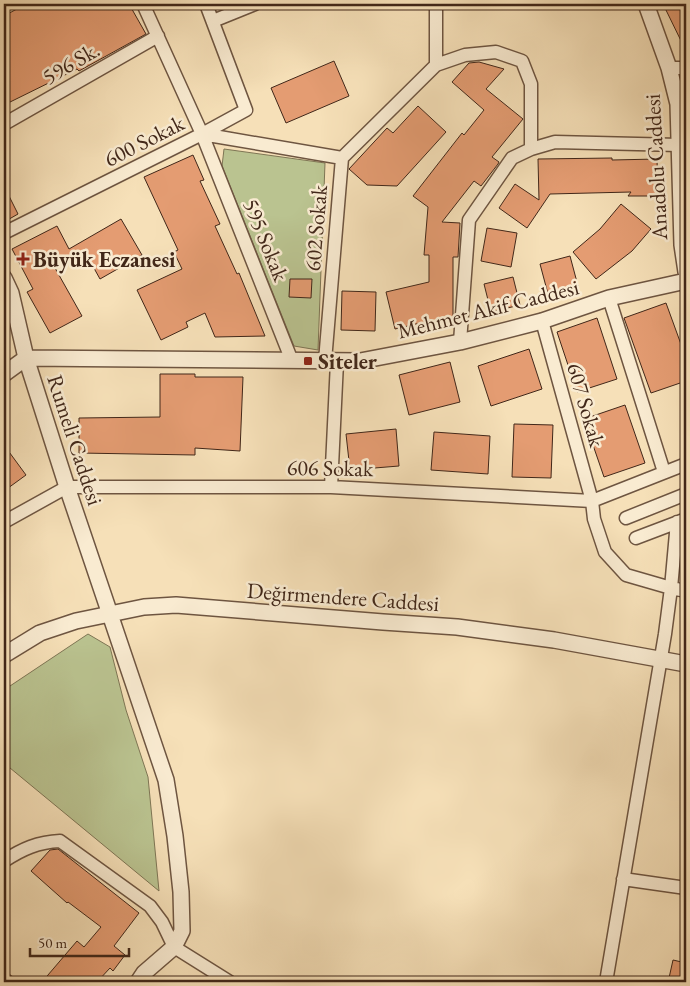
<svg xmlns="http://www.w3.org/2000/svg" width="690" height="986" font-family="'EB Garamond',serif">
	<rect width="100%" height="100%" fill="#f6e0b8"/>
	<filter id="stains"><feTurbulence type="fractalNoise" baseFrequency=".004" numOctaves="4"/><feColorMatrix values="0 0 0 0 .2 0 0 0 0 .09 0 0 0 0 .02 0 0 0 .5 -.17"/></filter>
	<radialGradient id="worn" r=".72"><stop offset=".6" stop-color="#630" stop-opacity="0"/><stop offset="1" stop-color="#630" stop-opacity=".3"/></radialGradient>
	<path fill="#bac390" stroke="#7e7554" d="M224,149L325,163L318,350L294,346L222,166Z
		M88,634L110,647L126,710L148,777L159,891L4,763V690Z"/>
	<path fill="#e49c72" stroke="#412719" d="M26,4H129L146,34L79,71L77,69L4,105V16Z
		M664,6H686V51Z
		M334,61L349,96L286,123L271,88Z
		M479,62L504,69L486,89L523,119L492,157L499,162L498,164L481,186L474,181L442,222L460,223L458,257H453V321H429L395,329L386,292L429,282V255H424L428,207L413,196L462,133L464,135L484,110L452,82L469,63Z
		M418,106L446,132L397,186L367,185L349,169L387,128L393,133Z
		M193,155L204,180L200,181L220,224L215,226L237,274L239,273L265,336L215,337L205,313L186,322L188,327L161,340L137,290L182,269L174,252L178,250L144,177Z
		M612,158V160L657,159L658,196H628L631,192L550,194L527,228L499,208L515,184L539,200L538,159Z
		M4,186L18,214L4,222Z
		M621,204L651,229L632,251L596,279L573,252L600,229Z
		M121,219L142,255L100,279L85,252L55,268L82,316L50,333L27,292L33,289L12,249L57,226L69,249Z
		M487,228L517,233L511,267L481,261Z
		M570,256L578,286L548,294L540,264Z
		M513,277L520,305L491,312L484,284Z
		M290,279H312L311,298L289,297Z
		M342,291L376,292L375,331L341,330Z
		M666,303L686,358V381L651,393L624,318Z
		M597,318L617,379L577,392L557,332Z
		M529,349L542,389L491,406L478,366Z
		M450,362L460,402L409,415L399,375Z
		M160,374H195V377H243L240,451L195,448V455L79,453V418L160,417Z
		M625,405L645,463L604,477L584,419Z
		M514,424L553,425L551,478L512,477Z
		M396,429L399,466L350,470L346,434Z
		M434,432L490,436L488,474L431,470Z
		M4,445L26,475L4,491Z
		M58,849L139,913L114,946L125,955L113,971L110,968L97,982H42L77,941L84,947L101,927L68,902L67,903L31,871L50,850Z
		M673,960L686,963V982L669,978Z"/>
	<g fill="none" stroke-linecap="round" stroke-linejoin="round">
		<defs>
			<path id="minor" d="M143,4L202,134L292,361
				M213,21L255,4
				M436,65V4
				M669,68H686
				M4,124L158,36
				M202,134L246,110L206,4
				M342,158L436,65L465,55L496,52L522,61L531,84V149
				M4,233L202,134L342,158
				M609,298L664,472
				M542,321L592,501L594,519L605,552L626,575L671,588L686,591
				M460,342L469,220L512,158L531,149L555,142L679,145
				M325,361L342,158
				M331,487L337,362
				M626,518L686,494
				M4,522L67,487H331L592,501L686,464
				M636,538L686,519
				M4,861C22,849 38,842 60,841L150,906L162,922L174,947L230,982
				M623,879L686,888
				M4,979L8,982
				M606,982L665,634L671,588L677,522"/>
			<path id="tertiary" d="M646,4L669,68L678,104L682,245L686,272
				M4,278L11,293L26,358L67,487L166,780L175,836L181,892L182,931L174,947L144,973L138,982
				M4,374L26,358L360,361L460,342L542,321L609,298L686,281
				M4,655L40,633L76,621L144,607L176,605L383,622L457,627L554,640L686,664"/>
		</defs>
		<use href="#minor" stroke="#6e5541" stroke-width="15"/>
		<use href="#tertiary" stroke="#6e5541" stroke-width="18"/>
		<use href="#minor" stroke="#f9ebd1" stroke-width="12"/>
		<use href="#tertiary" stroke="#f9ebd1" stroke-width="15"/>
	</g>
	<g fill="#8f2418" stroke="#f9ebd1" stroke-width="2">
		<path d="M20.5 251.5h5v5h5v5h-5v5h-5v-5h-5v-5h5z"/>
		<rect x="303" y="356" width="10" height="10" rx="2.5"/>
	</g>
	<g text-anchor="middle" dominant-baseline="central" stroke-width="5" stroke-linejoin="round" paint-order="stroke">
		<g font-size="22" fill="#412719" stroke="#f9ebd1">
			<text transform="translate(71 63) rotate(-30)">596 Sk.</text>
			<text transform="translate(144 141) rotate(-27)">600 Sokak</text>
			<text transform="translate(656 167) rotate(-93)">Anadolu Caddesi</text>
			<text transform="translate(316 228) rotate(-85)">602 Sokak</text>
			<text transform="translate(266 240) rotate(68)">595 Sokak</text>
			<text transform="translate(488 309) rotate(-14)">Mehmet Akif Caddesi</text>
			<text transform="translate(586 405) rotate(74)">607 Sokak</text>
			<text transform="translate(75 440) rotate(72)">Rumeli Caddesi</text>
			<text transform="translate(330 468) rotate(1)">606 Sokak</text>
			<text transform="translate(343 597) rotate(4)">Değirmendere Caddesi</text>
		</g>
		<g font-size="22" font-weight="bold" fill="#412719" stroke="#f9ebd1" text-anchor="start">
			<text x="33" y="259">Büyük Eczanesi</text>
			<text x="318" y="361">Siteler</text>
		</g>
	</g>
	<rect width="690" height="986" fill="none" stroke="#f6e0b8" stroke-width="20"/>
	<rect x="5" y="5" width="680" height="976" fill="none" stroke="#412719" stroke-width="2.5"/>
	<rect x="10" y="10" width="670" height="966" fill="none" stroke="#412719"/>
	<path d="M30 948v8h99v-8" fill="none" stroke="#412719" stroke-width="2.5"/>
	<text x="38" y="948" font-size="15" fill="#412719" stroke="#f9ebd1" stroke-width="4" paint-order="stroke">50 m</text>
	<rect width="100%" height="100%" filter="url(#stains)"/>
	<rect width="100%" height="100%" fill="url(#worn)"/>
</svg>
